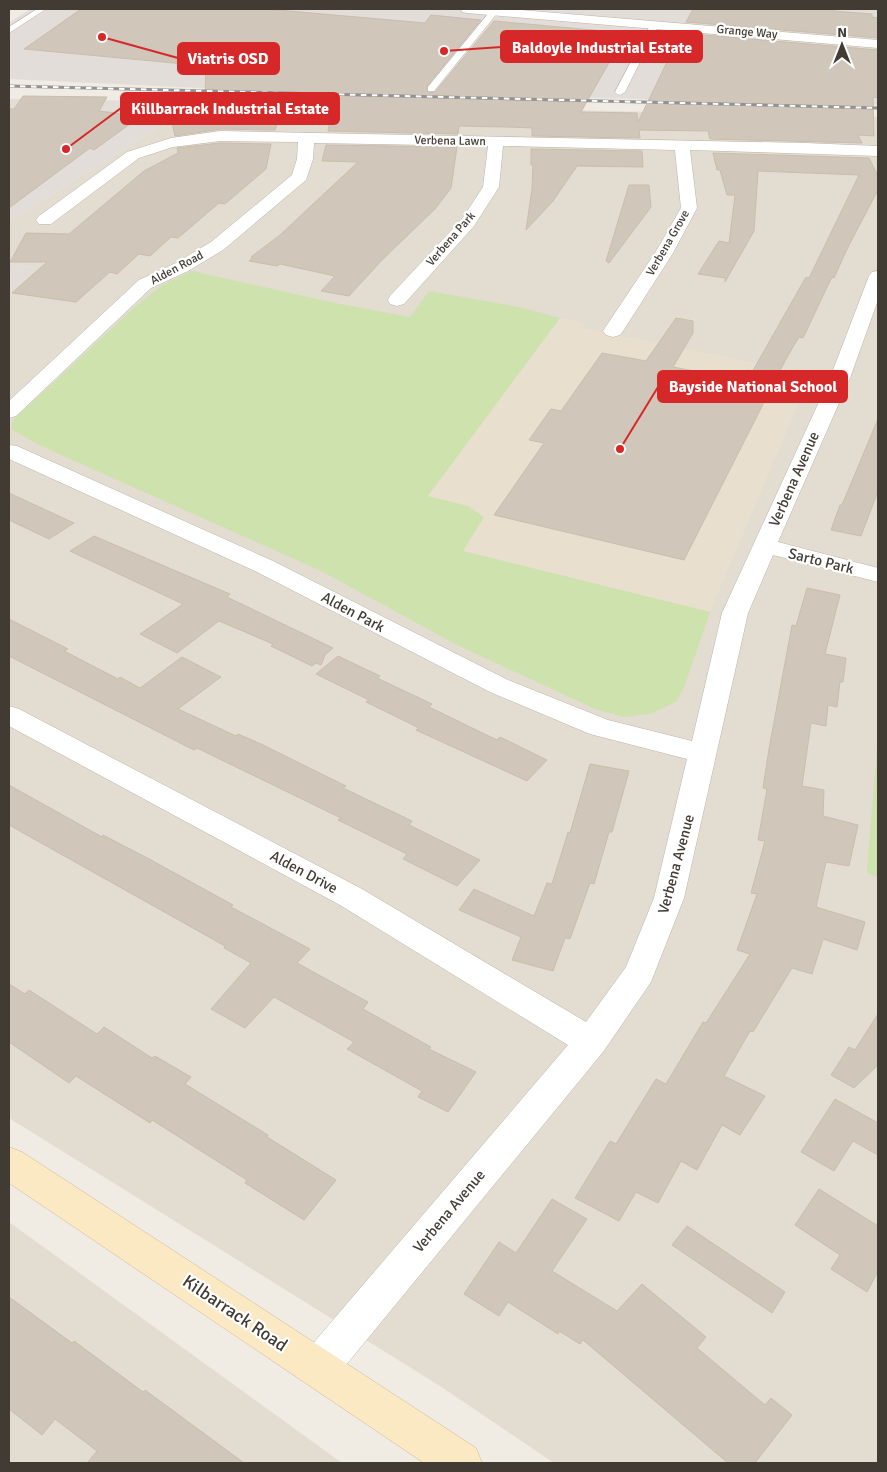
<svg xmlns="http://www.w3.org/2000/svg" width="887" height="1472" font-family="Signika,sans-serif">
	<rect width="100%" height="100%" fill="#f0ebe3"/>
	<path fill="#e3dcd1" d="M154,101L878,117V1463H554L440,1386L9,1118V292L37,268L9,263V222L157,128Z
		M9,1222L342,1463H9Z"/>
	<path fill="#e2ddd8" d="M30,9H878V105L199,88L9,79V23Z
		M9,99L154,101L157,128L9,222Z
		M9,263L37,268L9,292Z"/>
	<path fill="#e8dfce" d="M560,318L585,323L583,328L811,374L710,612L463,551L427,496Z"/>
	<path fill="#cee2ae" d="M192,271L335,303L410,317L429,291L518,307L560,318L428,496L468,506L484,517L463,551L710,612L685,685L676,702L650,714L624,717L595,709L459,646L321,571L41,446L11,429L13,420L137,305L164,284Z
		M878,734V878L867,872Z"/>
	<path fill="#d0c6b9" stroke="#cbbdad" d="M81,9H266L425,23L431,15L481,20L427,86L428,93L435,92L494,21L626,33L581,112L637,113L638,122L681,33L878,50V98L873,97L874,136L858,135L862,143L710,139L708,131L639,130L640,138L532,136V128L508,127L459,126L458,134L328,131L332,110L318,123L278,122L275,130L220,129L175,136L172,122L188,98H205L206,66L24,49Z
		M693,9H834L833,11L872,14V17L878,18V38L686,22Z
		M23,96L107,97L99,111L141,116L94,150L90,148L9,208V109H14Z
		M220,143L271,144L266,169L225,204L219,203L178,238L171,237L150,256L139,254L117,274L110,272L76,302L12,293L47,262H10L26,233L69,234L144,171L178,153L177,148Z
		M326,145L457,147L451,188L435,209L382,260L349,296L321,291L335,276L280,264L277,266L249,261L253,257H251L280,235L358,162L322,161Z
		M531,149L642,151L643,167L577,166L553,201L526,230L532,189L533,165H531Z
		M713,153L869,158L878,176V190L848,247L834,278L832,277L830,281L803,338L799,337L786,359L684,560L494,515L544,443L529,440L551,409L561,411L602,353L646,361L676,318L693,321V333L673,367L747,381L806,277L809,278L859,175L758,171L754,231L725,282V278L698,274L719,241L729,243L735,195H727L720,170H717Z
		M629,185H649L651,207L609,263L606,261Z
		M878,419V491L861,536L831,530L840,505H842Z
		M9,493L74,523L49,539L9,520Z
		M94,536L230,594L227,597L333,648L325,655L321,665L316,663L312,666L271,646L273,644L219,621L177,653L140,634L183,604L70,551Z
		M807,588L840,595L825,654L846,658L843,682H840L837,707L828,705L826,726L811,723L802,786L824,790L823,816L858,825L849,866L826,862L816,907L865,922L857,950L823,939L812,974L792,968L753,1032L750,1031L724,1076L765,1096L740,1135L722,1125L697,1170L681,1161L658,1203L636,1192L619,1221L575,1198L610,1141L616,1144L656,1079L666,1084L703,1022L706,1023L750,954L737,950L757,894L751,893L765,841L758,840L767,789L763,788L769,749L792,625L796,626Z
		M9,619L68,649L64,651L118,679L120,677L140,688L182,657L221,677L178,709L236,736L238,734L261,744L346,786L343,788L412,821L409,825L480,860L457,886L403,859L407,854L338,820L341,818L197,748L194,750L9,656Z
		M338,656L380,676L377,678L432,704L429,707L497,740L500,737L547,760L527,781L416,730L419,728L366,702L369,700L316,674Z
		M590,764L629,771L612,832H609L594,884L590,883L570,939L565,938L553,971L512,960L521,937L459,910L474,889L534,916L547,883L552,884L568,832L570,833Z
		M9,785L102,837L103,835L151,860L233,905L231,907L310,949L297,963L368,1002L363,1009L431,1047L429,1049L476,1072L448,1112L418,1097L422,1091L347,1049L354,1042L274,997L245,1028L211,1009L251,963L224,948L225,946L9,825Z
		M9,984L25,994L29,990L97,1034L104,1027L152,1058L155,1056L191,1077L185,1084L268,1135L267,1137L336,1180L304,1220L245,1183L247,1180L152,1120L150,1123L76,1076L69,1083L9,1042Z
		M878,1014V1065L854,1088L831,1075L849,1047L855,1050Z
		M835,1099L878,1123V1155L853,1141L834,1171L801,1152Z
		M819,1189L878,1226V1271L867,1292L831,1269L840,1255L795,1225Z
		M552,1199L587,1219L552,1271L617,1311L642,1284L706,1337L697,1348L765,1405L771,1398L792,1415L755,1463H728L583,1340L580,1344L559,1331L558,1334L508,1302L499,1316L464,1294L499,1242L516,1253Z
		M687,1226L785,1292L772,1313L672,1245Z
		M9,1297L72,1343L74,1341L143,1392L145,1390L244,1463H87L97,1451L55,1419L42,1435L9,1409Z"/>
	<g fill="none" stroke-linecap="round" stroke-linejoin="round">
		<defs>
			<path id="lane" d="M37,9H46L9,33V27Z
				M492,9L499,11L434,91H428V87Z
				M652,22L659,24L625,92L620,95L617,94L615,92Z"/>
			<path id="street" d="M461,9H509L878,40V48L467,13L462,12Z
				M220,131L805,143L878,146V156L690,150L697,208L673,253L623,331L620,335L613,337L606,335L603,331L655,253L681,208L675,150L503,146L499,187L474,226L404,304L397,306L390,304L388,300L390,296L462,219L483,187L488,146L314,143L313,159L306,180L223,250L188,271L151,288L16,416L9,418V401L139,280L176,263L211,242L292,175L297,159L298,142L220,141L173,147L139,158L51,224H39L36,220L39,216L127,152L171,138Z
				M878,271V300L850,378L778,542L878,568V582L773,555L748,613L684,898L651,982L603,1052L332,1382L318,1388L304,1382L298,1368L304,1354L568,1045L340,905L9,726V706L19,709L362,889L586,1022L626,967L654,898L687,759L590,734L490,692L255,571L9,459V445L17,446L273,561L508,680L608,720L692,741L722,613L830,378L869,276L872,272Z"/>
			<path id="secondary" d="M9,1147L22,1152L476,1448L482,1463H424L9,1183Z"/>
		</defs>
		<use href="#lane" stroke="#bdb5a9" stroke-width="1"/>
		<use href="#street" stroke="#bdb5a9" stroke-width="1"/>
		<use href="#secondary" stroke="#cdba96" stroke-width="1"/>
		<use href="#lane" fill="#fff" fill-rule="evenodd"/>
		<use href="#street" fill="#fff" fill-rule="evenodd"/>
		<use href="#secondary" fill="#fae9c3" fill-rule="evenodd"/>
		<defs>
			<path id="rail" d="M9,86L878,108"/>
		</defs>
		<use href="#rail" stroke="#929292" stroke-width="3"/>
		<use href="#rail" stroke="#fff" stroke-width="2" stroke-dasharray="5.5" stroke-linecap="butt"/>
	</g>
	<g text-anchor="middle" dominant-baseline="central" stroke-width="4.5" stroke-linejoin="round" paint-order="stroke">
		<g font-size="12" fill="#413b34" stroke="#fff">
			<text transform="translate(747 32) rotate(5)">Grange Way</text>
			<text transform="translate(450 141) rotate(1)">Verbena Lawn</text>
			<text transform="translate(451 239) rotate(-49)">Verbena Park</text>
			<text transform="translate(668 243) rotate(-60)">Verbena Grove</text>
			<text transform="translate(177 268) rotate(-28)">Alden Road</text>
		</g>
		<g font-size="15" fill="#413b34" stroke="#fff">
			<text transform="translate(794 479) rotate(-66)">Verbena Avenue</text>
			<text transform="translate(821 561) rotate(14)">Sarto Park</text>
			<text transform="translate(353 612) rotate(28)">Alden Park</text>
			<text transform="translate(676 864) rotate(-75)">Verbena Avenue</text>
			<text transform="translate(304 872) rotate(28)">Alden Drive</text>
			<text transform="translate(449 1211) rotate(-50)">Verbena Avenue</text>
		</g>
		<g font-size="18" fill="#413b34" stroke="#fff">
			<text transform="translate(235 1313) rotate(34)">Kilbarrack Road</text>
		</g>
	</g>
	<path fill="none" stroke="#d62828" stroke-width="2" d="M444 51L501 47M102 37L178 58M66 149L121 108M620 449L658 387"/>
	<g fill="#d62828" stroke="#fff" stroke-width="2">
		<circle cx="444" cy="51" r="5"/>
		<circle cx="102" cy="37" r="5"/>
		<circle cx="66" cy="149" r="5"/>
		<circle cx="620" cy="449" r="5"/>
	</g>
	<g fill="#d62828" stroke="#d62828" stroke-width="2">
		<rect x="501" y="31" width="201" height="31" rx="5"/>
		<rect x="178" y="43" width="101" height="31" rx="5"/>
		<rect x="121" y="93" width="218" height="31" rx="5"/>
		<rect x="658" y="371" width="189" height="31" rx="5"/>
	</g>
	<g font-size="16" text-anchor="middle" font-weight="bold" fill="#fff">
		<text x="602" y="53">Baldoyle Industrial Estate</text>
		<text x="228" y="64">Viatris OSD</text>
		<text x="230" y="114">Killbarrack Industrial Estate</text>
		<text x="753" y="392">Bayside National School</text>
	</g>
	<rect width="887" height="1472" fill="none" stroke="#413b34" stroke-width="20"/>
	<g transform="translate(842 45)" stroke="#ffffff" stroke-width="4" paint-order="stroke">
	<path d="M0-4L9 19L0 12L-9 19Z" fill="#413b34"/>
	<text y="-8" font-size="14" font-weight="bold" text-anchor="middle" fill="#413b34">N</text>
	</g>
</svg>
